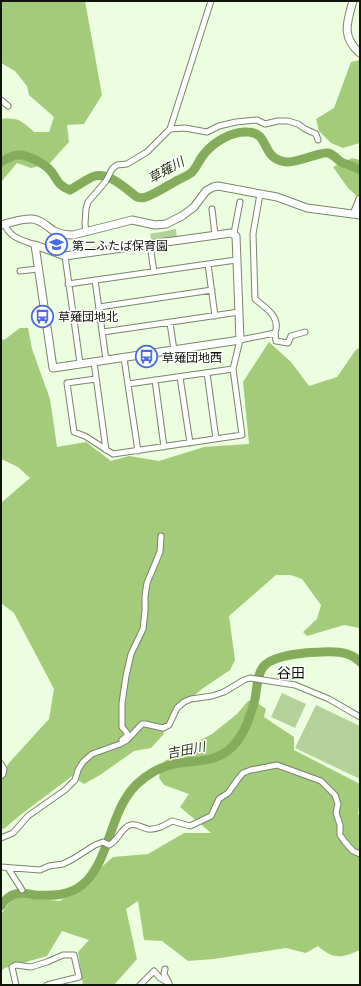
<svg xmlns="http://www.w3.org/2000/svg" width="361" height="986" font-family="'IBM Plex Serif','Noto Sans JP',serif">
	<rect width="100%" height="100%" fill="#edfddf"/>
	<path fill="#b4d199" d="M176,229L177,238L151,241L150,234Z
		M282,693L306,704L295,728L271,717Z
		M316,705L360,726V779L295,748Z"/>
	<path fill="#a3cb79" d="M1,1H85L102,95L84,124L67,125L69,142L50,163L31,168L17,163L1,182V119C18,117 22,121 34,132H49L54,117L29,95L27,86L15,71L1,63Z
		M360,60V143L343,148L331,143L319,131L316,119L334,108L351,62Z
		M352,158L360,160V199L348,188L333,167Z
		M20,328H28L32,349L50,399L57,447L86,442L111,461L129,456L159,461L204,447L249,444L243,382L269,342L291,362L309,386L337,377L355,351L360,347V628L344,625L307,636L303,632L317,619L321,605L302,579L291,575H276L229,616L235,660L230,670L202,689L170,715L163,735L151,748L134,751L100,775L84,784L72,776C49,794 25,810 4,829L1,828V781L8,764L49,719L54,689L14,613L1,603V503L30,478L18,467L1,459V339L4,340Z
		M248,701L256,702L266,709L264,717L294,737V750L360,784V807H359L358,814L360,815V950C342,958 334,960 318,946L306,953L286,948L214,959L188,961L162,941L144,940L138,901L126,909L137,959L114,985H83L78,952L89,940L62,931L47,956L5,968L1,971V914L14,897L60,901L80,886L113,857L148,854L184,833H211L180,807L189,794L164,785L159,778L161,764L183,749L212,734L237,714Z"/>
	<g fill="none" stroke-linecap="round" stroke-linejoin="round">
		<path stroke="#85ac5b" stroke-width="9" d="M1,162C6,159 12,155 18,155C26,154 43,163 49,169C58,178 55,184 70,190C77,186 84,181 92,177C107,170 126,189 137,197C140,198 143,198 146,197C157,193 167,186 178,180C182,178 187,176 191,173C197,168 199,159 205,153C214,142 232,131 247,132C271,132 260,160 287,162C298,163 322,151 328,153C333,154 337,159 341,162C347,165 354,166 360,170
			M1,906C4,901 9,896 15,894C22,892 29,894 36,895C52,896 68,896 82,885C110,862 109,812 136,785C146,775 161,766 175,764C195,760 216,763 232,747C245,734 250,717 255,699C257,689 257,672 265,665C275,655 307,652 321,652C334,651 351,651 360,662"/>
		<defs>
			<path id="street" d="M1,100L8,106
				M170,129L185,128L207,132L219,126L236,122L257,120L265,124L278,121H288L298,124L305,129L316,134L318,140
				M212,209L215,235
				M5,224C9,238 23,240 35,245
				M86,231L85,224L86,209L88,202L106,181L112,169L117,165L127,164L147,152L170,129L211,1
				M234,233L240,202
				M150,245L154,272
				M65,256L80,363
				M208,264L215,316
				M20,271L38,269
				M95,280L106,360
				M68,284L236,260
				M99,307L212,290
				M170,323L174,350
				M103,332L239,312
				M275,333L276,341L288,343L291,336L305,332
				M124,358L138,451
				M94,362L106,450
				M207,373L216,439
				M180,377L190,443
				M96,379L67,383L74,432L85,436L113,454L242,435L233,369L240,340L275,333C281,317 266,308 255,299L253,234L260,194
				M155,380L164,447
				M128,384L233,369
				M122,740L127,736V733L122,727V703L126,676L131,654L143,629L145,611V596L147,583L160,552L161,536
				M1,764L4,769L3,774L1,776
				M1,838L13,833L28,816L65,790L75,780L78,770L83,762L92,754L120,744L127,740L142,724H145L163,728L169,725L177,708L184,702L191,699L212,696L224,692L244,680L250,678L295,685L329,699L360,717
				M1,867L40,870L49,866L63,864L73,859L95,845L103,842L109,845C118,841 121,828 130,825C136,823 142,828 148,829C157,830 165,825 172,821L190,826L211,816L219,799L228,793L238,779L243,773L251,770L277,765L321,781L335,795L338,804L336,813L340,825V835L345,842L353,851L360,854
				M8,868L22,890
				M16,985L12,967L16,965L31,967L47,962L63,955H74L79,977L47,985
				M140,985L154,971L160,978L169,983L164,974L165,969"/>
			<path id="secondary" d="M353,1C347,22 341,37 360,53
				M354,214L360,199
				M1,225C11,223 21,218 32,219C42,220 46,226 54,231C60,234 66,235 73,235L132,220L155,225L166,224L182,216L194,207L206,191L213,187L218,186L277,197L307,208L360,215
				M231,233L236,236L240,340L53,368L35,245L65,256Z"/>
		</defs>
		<use href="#street" stroke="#78866b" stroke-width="7"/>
		<use href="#secondary" stroke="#78866b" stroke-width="9"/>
		<use href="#street" stroke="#fff" stroke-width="5"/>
		<use href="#secondary" stroke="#fff" stroke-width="7"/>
	</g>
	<defs>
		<symbol id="school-ring" viewBox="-11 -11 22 22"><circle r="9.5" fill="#fff" stroke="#486cdf" stroke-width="1.5"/><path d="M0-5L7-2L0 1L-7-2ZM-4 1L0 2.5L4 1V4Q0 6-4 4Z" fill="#486cdf"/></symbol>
		<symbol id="bus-ring" viewBox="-11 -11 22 22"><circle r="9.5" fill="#fff" stroke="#486cdf" stroke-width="1.5"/><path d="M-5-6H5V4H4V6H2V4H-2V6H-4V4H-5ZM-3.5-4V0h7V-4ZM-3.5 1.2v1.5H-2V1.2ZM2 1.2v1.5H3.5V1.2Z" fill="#486cdf"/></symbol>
	</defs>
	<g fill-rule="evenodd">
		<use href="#school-ring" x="44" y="232" width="25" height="25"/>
		<use href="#bus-ring" x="30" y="304" width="25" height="25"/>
		<use href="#bus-ring" x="134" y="344" width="25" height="25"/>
	</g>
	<g text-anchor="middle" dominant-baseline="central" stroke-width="3" stroke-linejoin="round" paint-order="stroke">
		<g font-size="12" fill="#10150b" stroke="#fff" text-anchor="start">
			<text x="72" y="245">第二ふたば保育園</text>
			<text x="58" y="316">草薙団地北</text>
			<text x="162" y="357">草薙団地西</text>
		</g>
		<g font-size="13" font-style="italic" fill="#273715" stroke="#fff">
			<text transform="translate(166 170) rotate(-29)">草薙川</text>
			<text transform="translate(186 750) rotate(-11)">吉田川</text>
		</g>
		<g font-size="14" fill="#10150b" stroke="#fff">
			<text x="291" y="673">谷田</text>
		</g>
	</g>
	<rect width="361" height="986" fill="none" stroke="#10150b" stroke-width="4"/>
</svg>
